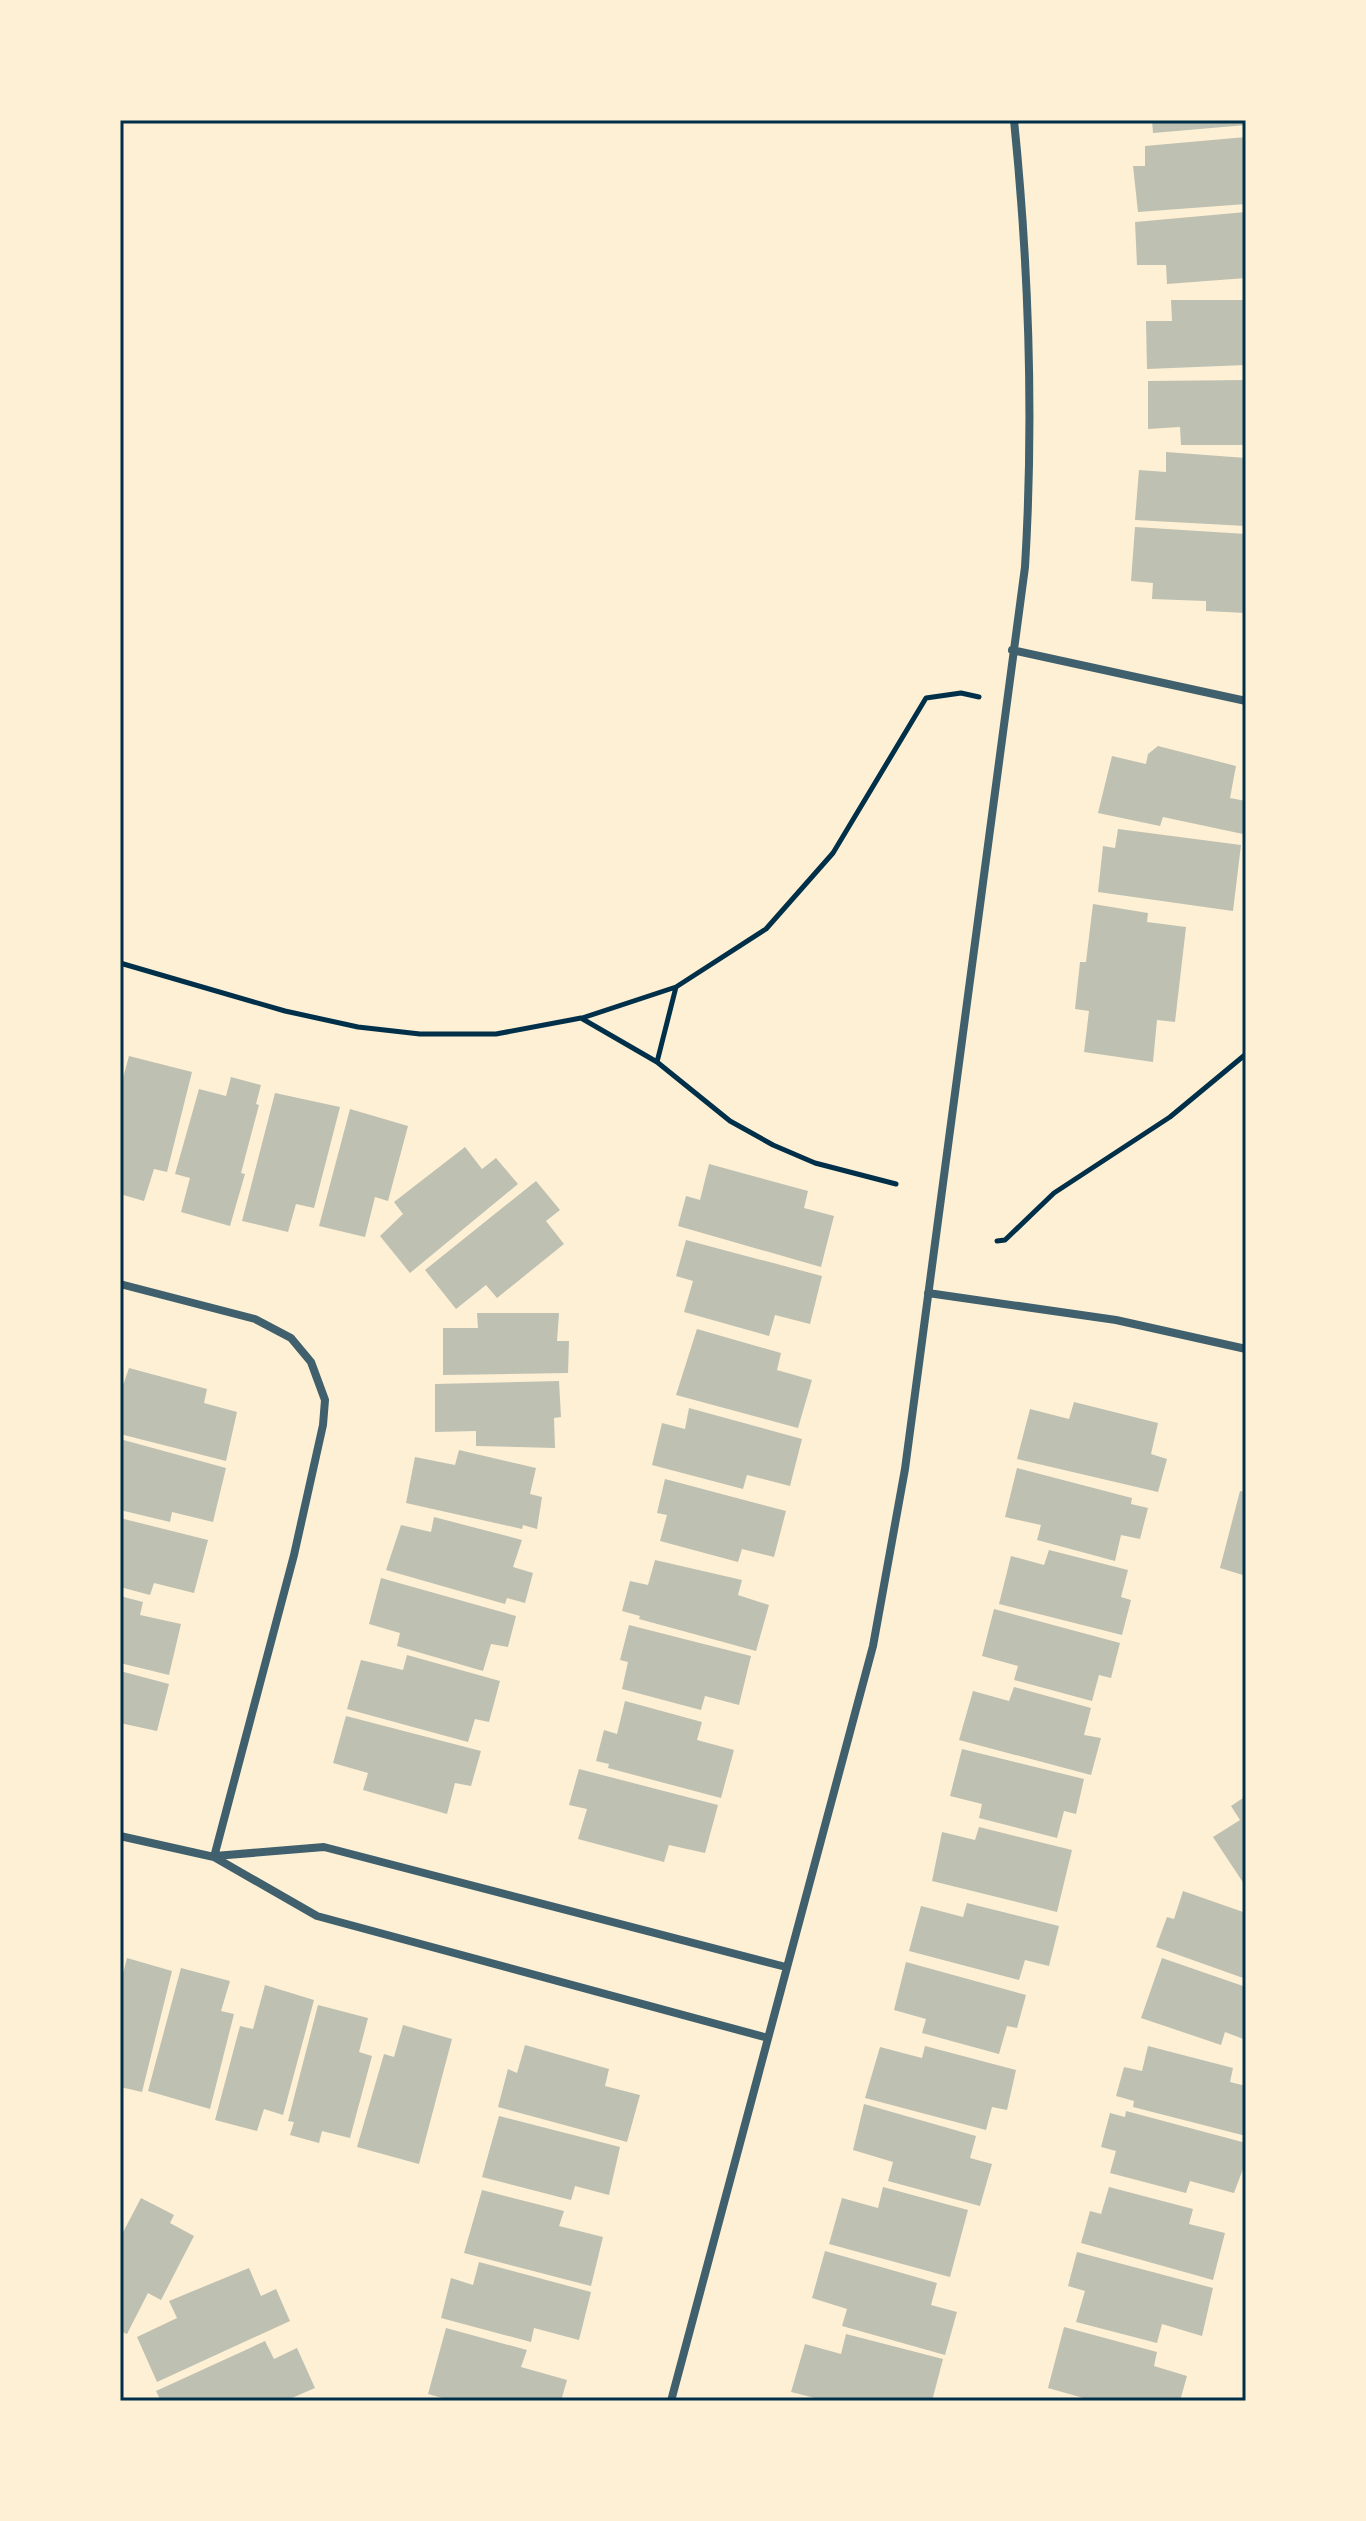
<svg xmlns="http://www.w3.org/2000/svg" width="1366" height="2521" font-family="'Noto Serif',serif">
	<rect width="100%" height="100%" fill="#fdf0d5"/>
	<path fill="#bec0b2" d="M1152,120H1246V125L1153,133Z
		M1246,137V204L1138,212L1133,166H1145V146Z
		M1246,212V278L1167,284L1166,265H1137L1135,222Z
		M1171,300H1246V365L1147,369L1146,321H1172Z
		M1246,380V445H1181L1180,427L1148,429V381Z
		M1166,452L1246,458V526L1135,520L1139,470L1166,472Z
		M1135,527L1246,534V613L1206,611V601L1152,599L1153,583L1131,581Z
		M1158,746L1236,766L1230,798L1246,801L1243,834L1163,817L1160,826L1098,813L1112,756L1146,764L1148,754Z
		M1118,829L1241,845L1233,911L1098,892L1103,846L1115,848Z
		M1093,904L1148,913L1147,922L1186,927L1175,1022L1157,1020L1153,1062L1084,1052L1089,1011L1075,1009L1080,962H1086Z
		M129,1056L192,1072L167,1172L154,1169L144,1201L120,1194V1089Z
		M231,1077L261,1085L256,1104L259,1105L241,1173L245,1174L230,1226L181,1212L190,1178L175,1174L199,1089L226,1096Z
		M275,1093L340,1107L314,1208L296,1204L288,1232L242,1221Z
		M350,1109L408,1126L388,1201L375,1197L365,1237L319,1226Z
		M465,1147L482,1169L496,1158L518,1184L410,1273L380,1236L403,1214L394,1202Z
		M709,1164L808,1191L804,1208L834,1216L821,1267L678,1226L686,1196L700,1200Z
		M536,1181L560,1210L546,1221L564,1244L497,1298L486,1285L456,1309L425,1270Z
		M686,1240L822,1276L810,1324L775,1315L769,1336L684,1312L693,1281L676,1276Z
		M477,1313H559L557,1341H569L568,1373L443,1375V1328H478Z
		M697,1329L781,1353L777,1370L812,1380L798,1428L676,1395Z
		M129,1368L207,1389L204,1403L237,1412L226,1461L120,1434V1394Z
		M559,1381L561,1417L554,1418L555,1448L476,1446V1431L435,1432V1384Z
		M1074,1402L1158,1423L1151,1454L1167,1459L1158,1492L1017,1459L1030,1409L1069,1419Z
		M689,1408L802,1439L790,1486L747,1475L743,1489L652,1465L662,1423L685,1429Z
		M120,1439L226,1468L213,1522L172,1512L170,1522L120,1510Z
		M459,1450L536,1468L530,1494L542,1497L537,1529L523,1525L522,1529L406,1503L415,1457L455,1465Z
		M1017,1468L1132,1498L1131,1504L1148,1508L1140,1539L1121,1535L1115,1561L1037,1540L1041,1525L1005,1517Z
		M665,1479L786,1511L774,1557L742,1549L738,1562L660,1541L667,1515L657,1513Z
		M1240,1491L1246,1492V1576L1220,1568Z
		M434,1517L522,1540L513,1567L533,1573L525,1603L507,1598L505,1604L386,1570L401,1525L431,1532Z
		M120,1518L208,1540L194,1593L154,1583L150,1595L120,1587Z
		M1049,1550L1128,1570L1121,1597L1131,1600L1122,1635L999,1604L1011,1556L1044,1565Z
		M655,1560L742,1580L738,1595L769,1605L756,1651L639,1619L640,1616L622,1611L630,1581L648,1585Z
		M381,1578L516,1616L508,1647L491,1644L483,1671L397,1646L400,1633L369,1624Z
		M120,1596L143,1602L140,1615L181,1624L169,1675L120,1663Z
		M994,1609L1120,1643L1111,1678L1099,1675L1092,1701L1014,1680L1018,1666L982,1656Z
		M629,1625L751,1656L739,1705L705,1696L701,1710L622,1689L628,1662L620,1660Z
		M407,1655L500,1681L489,1722L475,1719L468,1742L347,1709L361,1660L403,1670Z
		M120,1671L169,1684L157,1731L120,1723Z
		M1014,1687L1091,1708L1084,1735L1101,1738L1091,1775L959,1740L973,1691L1009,1701Z
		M625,1701L702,1722L697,1740L734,1750L721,1798L608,1768L609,1764L596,1761L604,1730L617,1734Z
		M346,1716L481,1751L471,1786L455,1783L447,1814L363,1790L368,1773L333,1763Z
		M962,1749L1084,1779L1076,1814L1064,1811L1057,1838L979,1818L982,1804L950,1796Z
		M579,1769L718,1805L705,1853L669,1845L664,1862L578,1839L587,1809L569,1805Z
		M1246,1796V1887L1213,1837L1240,1820L1231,1806Z
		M979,1827L1072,1850L1057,1912L932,1881L942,1832L975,1840Z
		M1183,1891L1246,1913V1979L1156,1947L1167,1917L1174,1919Z
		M967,1903L1059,1926L1049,1966L1025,1960L1019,1980L909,1951L921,1906L963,1917Z
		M127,1958L172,1971L142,2092L120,2087V1985Z
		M1162,1958L1246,1987V2040L1225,2032L1221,2045L1141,2018Z
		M906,1962L1026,1995L1017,2028L1007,2026L999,2054L922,2033L926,2019L894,2010Z
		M181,1968L230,1981L221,2011L234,2014L210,2109L148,2091Z
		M265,1985L314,2000L283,2115L264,2109L257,2131L215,2120L240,2026L253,2029Z
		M318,2005L368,2018L359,2052L372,2056L350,2138L322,2131L319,2143L290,2135L294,2122L288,2121Z
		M403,2025L452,2039L419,2164L357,2147L384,2054L394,2057Z
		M525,2045L609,2069L605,2086L640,2095L627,2142L498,2107L508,2069L517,2073Z
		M925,2046L1016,2070L1007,2110L992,2107L986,2130L865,2098L880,2047L922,2058Z
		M1148,2046L1233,2068L1230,2082L1246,2086V2136L1133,2107L1134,2101L1116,2096L1124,2067L1142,2071Z
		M864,2104L976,2136L970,2158L992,2164L980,2206L888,2181L893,2162L853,2150Z
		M1126,2111L1246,2143V2161L1234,2193L1190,2181L1186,2193L1110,2173L1116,2151L1101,2147L1110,2113L1125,2117Z
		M499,2116L620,2147L609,2195L575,2186L571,2200L482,2177Z
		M883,2187L968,2210L950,2277L829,2244L842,2198L878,2208Z
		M1109,2187L1193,2209L1189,2224L1225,2233L1213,2280L1081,2243L1090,2211L1101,2214Z
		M482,2190L564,2211L559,2226L603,2237L591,2286L464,2253Z
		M141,2198L174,2215L170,2223L194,2236L161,2300L148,2293L127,2334L120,2331V2238Z
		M825,2251L937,2283L931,2305L957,2312L945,2355L842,2326L847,2309L812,2298Z
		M1077,2252L1213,2288L1202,2336L1162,2324L1157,2343L1076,2322L1085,2291L1068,2286Z
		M479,2262L591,2292L579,2340L534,2328L531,2342L441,2318L451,2278L473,2285Z
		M249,2268L261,2296L276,2289L290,2321L157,2382L137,2337L177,2318L169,2301Z
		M1064,2327L1157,2352L1154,2366L1187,2376L1180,2401H1094L1048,2388Z
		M446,2328L527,2350L521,2367L567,2380L561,2401H453L428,2394Z
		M846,2334L943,2359L932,2401H827L791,2392L805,2344L841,2354Z
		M265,2341L274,2359L297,2348L315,2388L285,2401H161L156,2391Z"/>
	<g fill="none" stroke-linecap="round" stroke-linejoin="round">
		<path stroke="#003049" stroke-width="5" d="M120,963L285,1011L358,1027L420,1034H496L581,1018L657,1062L730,1121L773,1145L815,1163L896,1184
			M582,1018L676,987L766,929L833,853L926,698L961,693L979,697
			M657,1062L676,987
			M997,1241L1005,1240L1054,1193L1170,1117L1246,1054"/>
		<path stroke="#3f606c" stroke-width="8" d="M1012,650L1246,701
			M120,1284L255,1319L291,1338L311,1362L325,1400L323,1425L294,1555L214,1857
			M928,1293L1116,1320L1246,1349
			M120,1836L214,1857L317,1916L768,2038
			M215,1856L324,1847L786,1967
			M671,2401L873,1646L905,1469L1025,567C1034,418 1029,269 1014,120"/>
	</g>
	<rect width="1366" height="2521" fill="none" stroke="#fdf0d5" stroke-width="244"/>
	<rect x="122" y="122" width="1122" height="2277" fill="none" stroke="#003049" stroke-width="3"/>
</svg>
